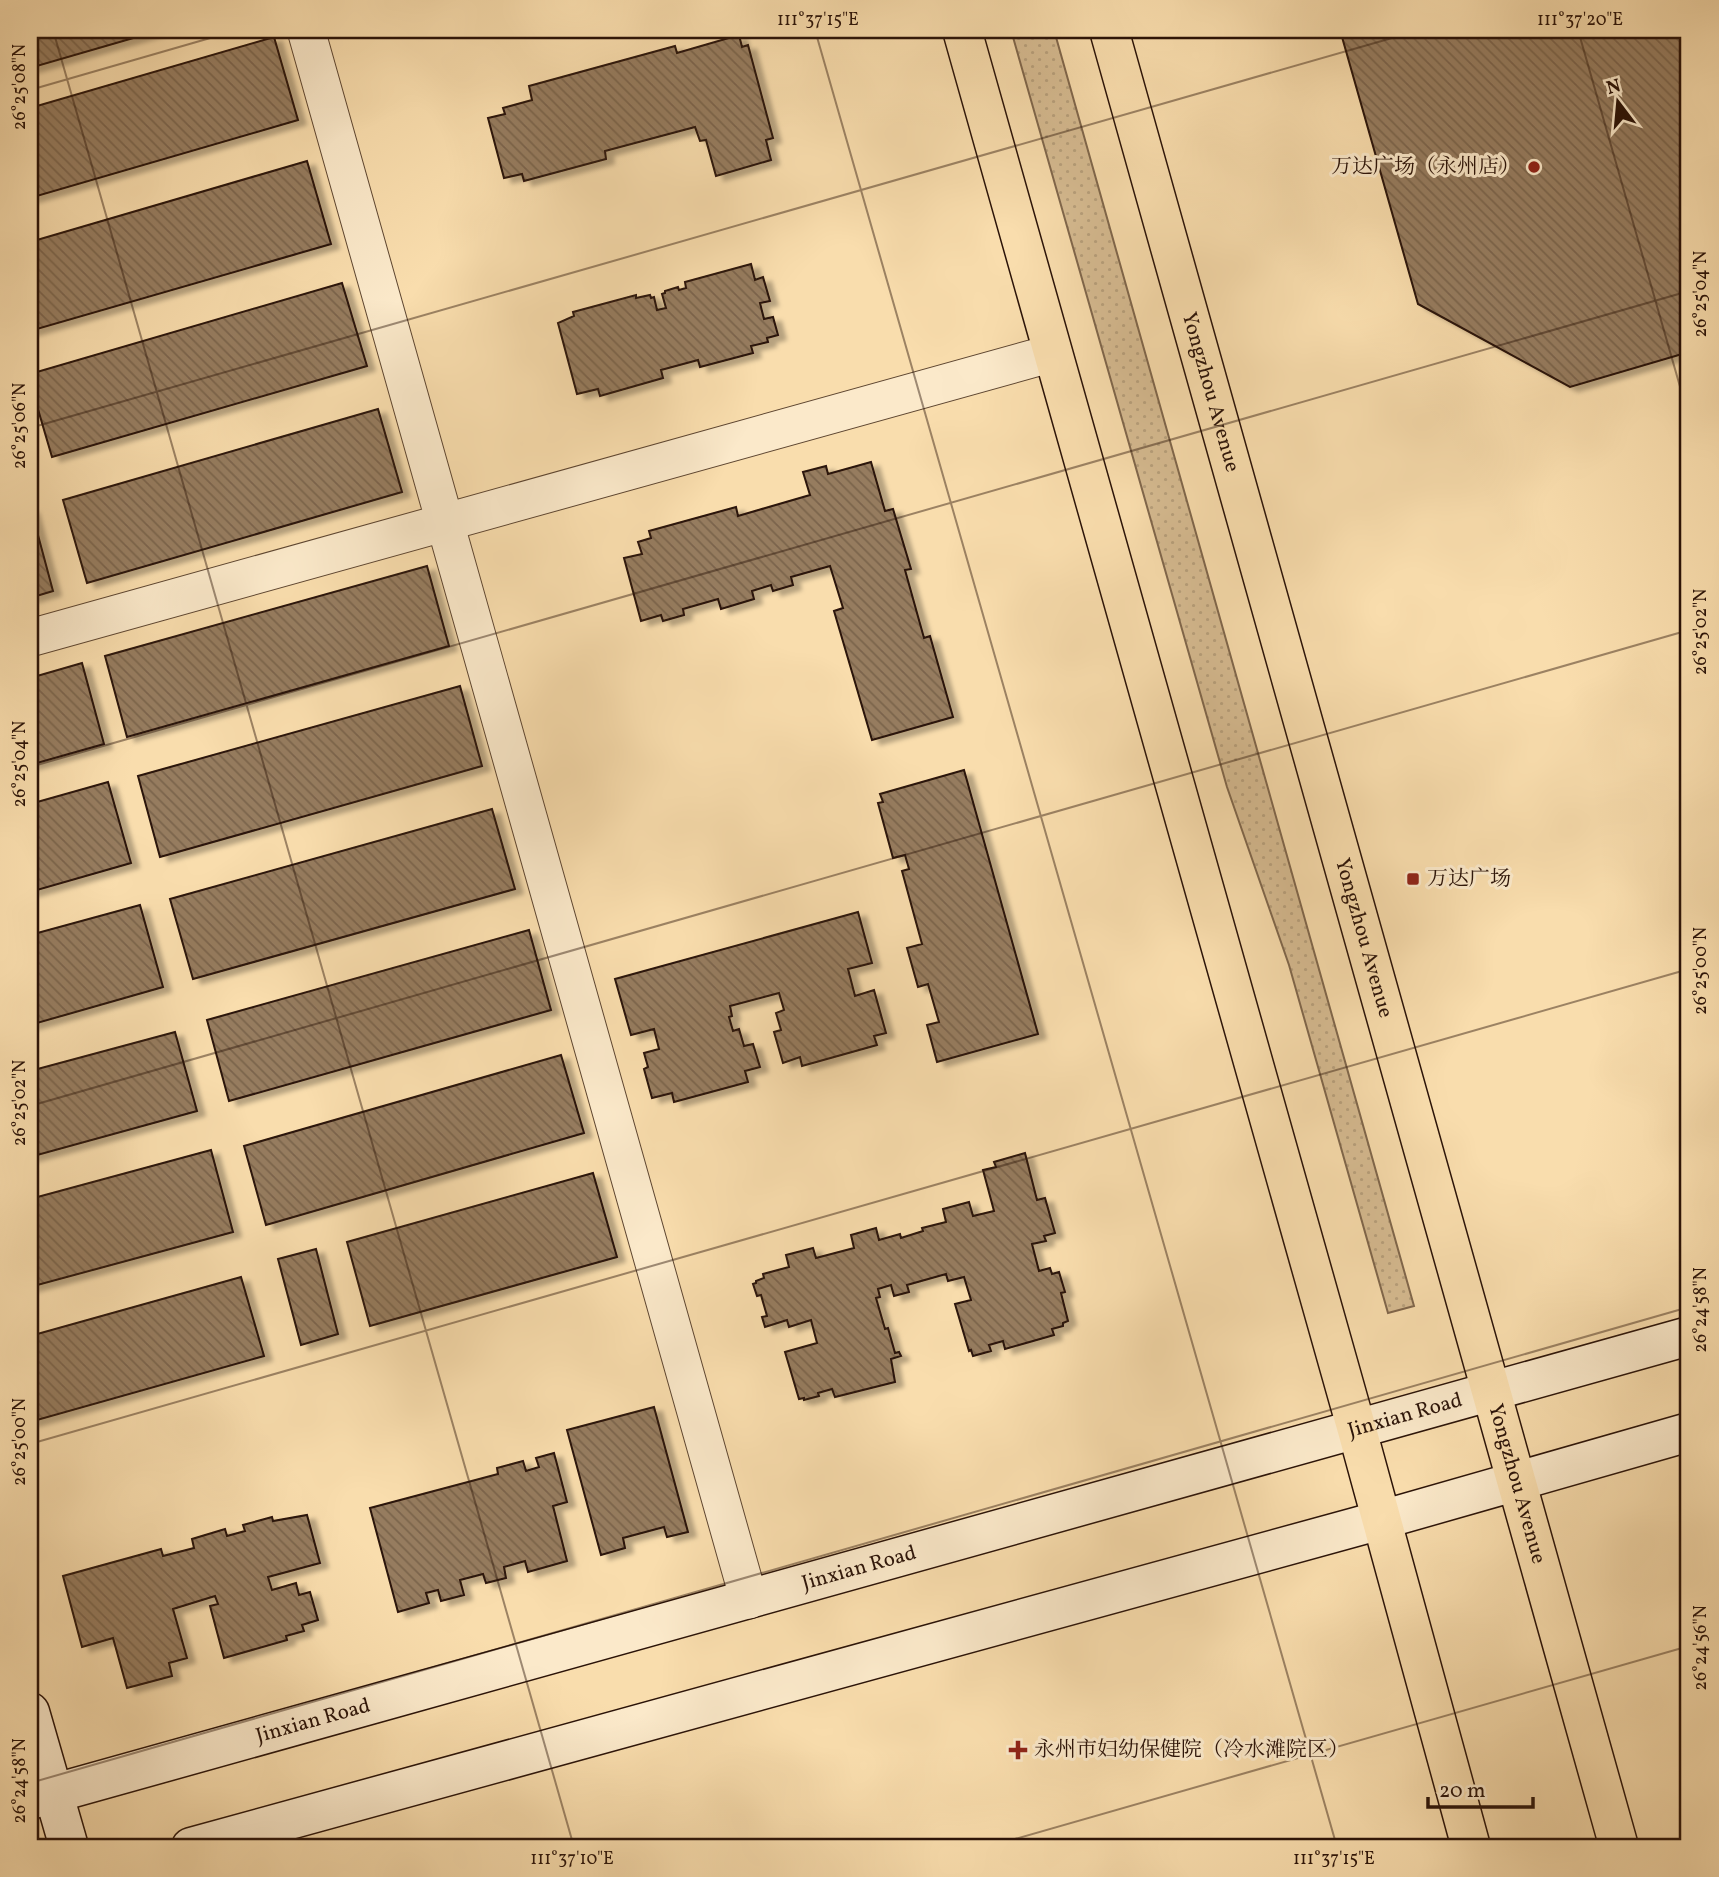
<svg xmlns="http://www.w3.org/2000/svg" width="1719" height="1877" font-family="Vollkorn,'Noto Serif SC',serif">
	<defs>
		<pattern id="garden-dots" width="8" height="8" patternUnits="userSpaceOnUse" patternTransform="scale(1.75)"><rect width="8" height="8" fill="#d6bb91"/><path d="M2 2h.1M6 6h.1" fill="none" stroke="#b8a07c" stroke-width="1.8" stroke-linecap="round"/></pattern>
		<pattern id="building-back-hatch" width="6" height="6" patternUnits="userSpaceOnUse" patternTransform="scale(1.75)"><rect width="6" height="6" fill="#967c5e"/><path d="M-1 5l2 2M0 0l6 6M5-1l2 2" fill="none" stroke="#7b644c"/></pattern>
		<filter id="shadow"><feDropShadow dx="8" dy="4.5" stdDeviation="2" flood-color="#0004"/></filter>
	</defs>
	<rect width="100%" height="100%" fill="#f9ddad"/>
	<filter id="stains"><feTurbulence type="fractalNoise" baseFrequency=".00286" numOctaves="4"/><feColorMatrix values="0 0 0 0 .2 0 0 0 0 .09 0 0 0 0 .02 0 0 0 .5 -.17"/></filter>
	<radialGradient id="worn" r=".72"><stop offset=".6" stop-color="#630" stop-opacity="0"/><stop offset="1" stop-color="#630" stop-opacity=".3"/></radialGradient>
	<path fill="url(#garden-dots)" stroke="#80674c" stroke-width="2" d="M1011,30H1054L1414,1306L1388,1313L1289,965L1227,787Z"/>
	<path fill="url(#building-back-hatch)" stroke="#2b1308" stroke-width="2" filter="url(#shadow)" d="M30,30H161L30,68Z
		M1340,30H1689V352L1570,387L1418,304Z
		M739,35L742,47L748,45L773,138L766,140L771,160L716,176L706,140L700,141L695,127L605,151L606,159L524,181L522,174L504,178L488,118L505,114L503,108L532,100L529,86L675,46L677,53Z
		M274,37L298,120L30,198V108Z
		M307,161L331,244L30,331V242Z
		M751,264L755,280L763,277L770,301L760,303L764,319L773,317L778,335L767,338L768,342L751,346L753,353L700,367L698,360L661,370L663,378L600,396L598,389L577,394L558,323L574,316L573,312L636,295V298L650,295L651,298L654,297L657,310L666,308L662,294L665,293V291L678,287L679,290L686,288L685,282Z
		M342,283L367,366L52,457L30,382V374Z
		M378,409L402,492L87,583L63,500Z
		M871,462L885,511L893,509L911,569L905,570L924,638L930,636L953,717L872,740L834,611L843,608L830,566L791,577L793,585L773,591L771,585L752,591L754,599L721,609L718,599L683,609L684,615L663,621L661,615L641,621L624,558L642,554L638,542L651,538L649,531L736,507L738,516L810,495L803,472L826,466L828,474Z
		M31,509L53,591L30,598V510Z
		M427,566L449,646L127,737L105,656Z
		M82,663L104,744L30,765V678Z
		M460,686L482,766L160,857L138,776Z
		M964,770L1038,1034L937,1062L927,1025L939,1022L928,984L918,987L907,948L922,944L902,871L909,869L905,855L893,858L878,803L883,802L880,794Z
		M108,782L131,863L30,892V804Z
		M492,809L515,889L193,979L170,899Z
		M140,905L163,987L30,1025V935Z
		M858,912L872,963L848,969L855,996L874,990L886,1033L874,1036L877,1045L802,1066L800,1057L783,1063L774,1032L781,1030L776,1013L784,1010L779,993L730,1006L732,1016L729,1017L733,1031L739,1029L744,1046L753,1044L760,1067L745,1071L748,1082L674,1102L672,1093L652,1098L644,1069L648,1067L644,1053L659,1049L654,1029L631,1035L615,979Z
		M529,930L551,1010L229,1101L207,1020Z
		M175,1032L197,1111L30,1157V1071Z
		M561,1055L584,1133L266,1225L244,1146Z
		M211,1150L233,1232L30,1287V1199Z
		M1025,1153L1037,1200L1045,1198L1055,1233L1044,1236L1046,1241L1032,1244L1039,1271L1050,1268L1052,1274L1059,1272L1065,1292L1061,1293L1068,1321L1063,1323V1326L1052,1329L1054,1335L1005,1349L1003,1341L989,1345L991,1351L973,1356L971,1350L969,1351L955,1304L971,1300L964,1277L948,1281L946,1274L907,1285L909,1292L894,1296L891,1285L878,1289L880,1297L876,1298L885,1329L888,1328L895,1353L899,1352L901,1356L891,1359L895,1382L835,1397L832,1389L818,1393L819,1396L804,1400V1398L799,1399L785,1352L817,1343L811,1320L789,1327L787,1320L765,1327L762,1317L767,1316L761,1295L757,1296L753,1284L756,1283V1281L764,1278L763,1274L789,1267L786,1255L813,1248L816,1258L854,1248L851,1235L876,1228L879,1240L900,1234L901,1238L923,1231L922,1228L946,1222L943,1209L969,1202L973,1216L994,1211L983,1170L996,1167L994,1162Z
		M593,1173L617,1257L370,1326L347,1242Z
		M316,1249L338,1334L301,1345L278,1259Z
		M241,1277L264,1356L30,1422V1336Z
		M654,1407L688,1532L667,1537L664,1527L623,1538L625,1548L601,1555L567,1430Z
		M554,1453L567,1502L553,1506L567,1561L528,1572L525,1561L504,1567L506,1578L486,1583L483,1574L460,1580L464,1595L441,1601L438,1590L426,1593L429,1603L398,1612L370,1508L498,1474L497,1468L523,1461L526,1471L539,1467L536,1458Z
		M307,1515L320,1563L268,1577L272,1590L296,1583L299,1595L310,1592L318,1620L302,1625L304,1631L286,1636L287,1640L224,1658L210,1606L218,1604L215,1596L173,1609L187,1658L169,1663L172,1676L127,1688L113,1638L82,1647L63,1576L161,1549L163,1556L194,1548L192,1539L225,1529L227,1536L245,1531L243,1525L272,1517L273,1521Z"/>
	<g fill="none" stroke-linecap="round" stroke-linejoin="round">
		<defs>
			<path id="street" d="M306,30L749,1600
				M30,638L1053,353"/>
			<g id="secondary">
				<path d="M30,1712L69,1847"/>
				<path id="s1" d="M30,1800L1689,1336"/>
				<path d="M191,1847L1381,1520L1689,1432"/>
			</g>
			<g id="primary">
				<path d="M962,30L1357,1430L1471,1847"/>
				<path id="s2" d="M1109,30L1619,1847"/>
			</g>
		</defs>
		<use href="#street" stroke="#5e4631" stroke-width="39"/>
		<use href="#secondary" stroke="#2b1308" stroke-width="41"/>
		<use href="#primary" stroke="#2b1308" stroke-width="41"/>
		<use href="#street" stroke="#fbe9ca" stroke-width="37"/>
		<use href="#secondary" stroke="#fbe9ca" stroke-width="38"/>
		<use href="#primary" stroke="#f9ddad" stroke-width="38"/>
	</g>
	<path fill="none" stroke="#2b1308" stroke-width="2" stroke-opacity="0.45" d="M53,30L574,1847M815,30L1337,1847M1578,30L1689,418M30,90L238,30M30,428L1420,30M30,767L1689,291M30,1106L1689,630M30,1444L1689,969M30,1783L1689,1307M987,1847L1689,1646"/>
	<g fill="#8f2418" stroke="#fbe9ca" stroke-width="2.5">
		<circle cx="1534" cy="167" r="7"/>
		<rect x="1406" y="872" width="14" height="14" rx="3.5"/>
		<path d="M1014.5 1739.5h7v7h7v7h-7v7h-7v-7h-7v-7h7z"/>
	</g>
	<g text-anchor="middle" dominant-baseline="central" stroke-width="6" stroke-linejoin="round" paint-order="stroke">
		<g font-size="21" fill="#2b1308" stroke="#fbe9ca" text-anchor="start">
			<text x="1520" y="167" text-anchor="end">万达广场（永州店）</text>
			<text x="1427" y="879">万达广场</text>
			<text x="1034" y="1750">永州市妇幼保健院（冷水滩院区）</text>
		</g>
		<g font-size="21" fill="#2b1308" stroke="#fbe9ca">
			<text stroke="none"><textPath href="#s2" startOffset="376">Yongzhou Avenue</textPath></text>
			<text stroke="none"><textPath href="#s2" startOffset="943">Yongzhou Avenue</textPath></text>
			<text stroke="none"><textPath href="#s1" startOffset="1428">Jinxian Road</textPath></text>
			<text stroke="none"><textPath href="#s2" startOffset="1510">Yongzhou Avenue</textPath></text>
			<text stroke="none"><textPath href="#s1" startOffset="861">Jinxian Road</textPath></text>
			<text stroke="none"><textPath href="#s1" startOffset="294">Jinxian Road</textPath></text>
		</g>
	</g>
	<rect width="1719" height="1877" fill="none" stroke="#f9ddad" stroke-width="77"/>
	<g transform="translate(1618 102) rotate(344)" stroke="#fbe9ca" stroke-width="5" paint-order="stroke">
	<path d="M0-5L12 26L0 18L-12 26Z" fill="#2b1308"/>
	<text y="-10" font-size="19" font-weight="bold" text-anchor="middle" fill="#2b1308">N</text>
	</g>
	<path d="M1428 1797v10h105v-10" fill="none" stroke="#2b1308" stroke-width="3.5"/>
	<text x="1439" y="1797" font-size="21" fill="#2b1308" stroke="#fbe9ca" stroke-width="5" paint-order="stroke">20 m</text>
	<rect x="38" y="38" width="1642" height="1801" fill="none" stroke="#2b1308" stroke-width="2.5"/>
	<g font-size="18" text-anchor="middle" fill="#2b1308">
		<text x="818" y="25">111°37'15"E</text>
		<text x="1580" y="25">111°37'20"E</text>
		<text transform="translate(19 87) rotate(-90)" y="6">26°25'08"N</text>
		<text transform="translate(1700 294) rotate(-90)" y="6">26°25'04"N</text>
		<text transform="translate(19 426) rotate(-90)" y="6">26°25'06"N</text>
		<text transform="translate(1700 632) rotate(-90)" y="6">26°25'02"N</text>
		<text transform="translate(19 764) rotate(-90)" y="6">26°25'04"N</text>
		<text transform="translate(1700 971) rotate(-90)" y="6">26°25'00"N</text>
		<text transform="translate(19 1103) rotate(-90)" y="6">26°25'02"N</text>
		<text transform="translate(1700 1310) rotate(-90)" y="6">26°24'58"N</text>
		<text transform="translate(19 1442) rotate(-90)" y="6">26°25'00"N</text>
		<text transform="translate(1700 1648) rotate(-90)" y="6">26°24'56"N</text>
		<text transform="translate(19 1781) rotate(-90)" y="6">26°24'58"N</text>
		<text x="572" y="1864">111°37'10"E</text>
		<text x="1334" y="1864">111°37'15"E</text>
	</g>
	<rect width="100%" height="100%" filter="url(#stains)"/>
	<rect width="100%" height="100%" fill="url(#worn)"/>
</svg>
